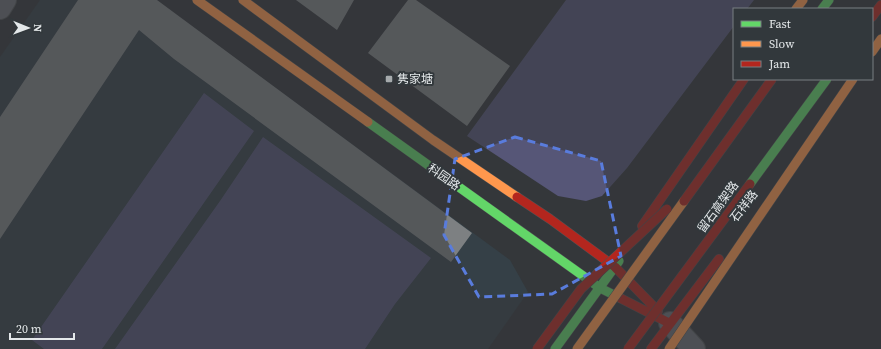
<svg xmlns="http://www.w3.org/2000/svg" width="881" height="349" font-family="'Source Serif 4','Noto Sans SC',serif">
	<rect width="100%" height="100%" fill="#34373a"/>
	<path fill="#354047" d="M40,0H156L510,260L528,292L488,349H0V57Z"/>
	<path fill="#565677" d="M566,0H754L747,9H734V26L627,168L602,196L586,201L558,196L467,136Z
		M204,93L254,131L102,349H44L32,340Z
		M263,137L431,258L395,304L365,349H115L220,201Z"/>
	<path fill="#7d8082" d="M78,0H157L472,233L451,262L174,59L139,30L0,239V117Z
		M296,0H354L337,30Z
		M408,0H416L510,66L467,126L368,53Z"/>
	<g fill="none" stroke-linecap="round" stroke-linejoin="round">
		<defs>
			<path id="street" d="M0,8L5,0
				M670,323L694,349"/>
			<path id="fast" d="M822,9L829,0
				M368,122L600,288L620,298
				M555,349L619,261"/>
			<path id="slow" d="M197,0L368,122
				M243,0L433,140L517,197
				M796,9L803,0
				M872,52L881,39"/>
			<path id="jam" d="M872,17L881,5
				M517,197L550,219L615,267L658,311
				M642,226L744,79
				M620,298L669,323
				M651,349L719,259"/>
		</defs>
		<use href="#street" stroke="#515355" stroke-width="24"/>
		<use href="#fast" stroke="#515355" stroke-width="10"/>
		<use href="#slow" stroke="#515355" stroke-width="10"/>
		<use href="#jam" stroke="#515355" stroke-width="10"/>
		<use href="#street" stroke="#6a6e73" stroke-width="22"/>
		<use href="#fast" stroke="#63d668" stroke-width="9"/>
		<use href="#slow" stroke="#ff974d" stroke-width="9"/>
		<use href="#jam" stroke="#b3261e" stroke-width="9"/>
		<defs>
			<path id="fast-bridge" d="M750,184L827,79"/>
			<path id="slow-bridge" d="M577,349L684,201
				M669,349L853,79"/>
			<path id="jam-bridge" d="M684,201L772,79
				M537,349L581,289L667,209
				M628,349L750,184"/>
		</defs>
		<use href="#fast-bridge" stroke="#515355" stroke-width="10" stroke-linecap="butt"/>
		<use href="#slow-bridge" stroke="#515355" stroke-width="10" stroke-linecap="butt"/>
		<use href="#jam-bridge" stroke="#515355" stroke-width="10" stroke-linecap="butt"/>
		<use href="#fast-bridge" stroke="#63d668" stroke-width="9"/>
		<use href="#slow-bridge" stroke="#ff974d" stroke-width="9"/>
		<use href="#jam-bridge" stroke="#b3261e" stroke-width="9"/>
	</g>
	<path d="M0 0H881V349H0ZM515,137L601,161L621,256L552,294L479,297L444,235L455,159Z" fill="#34373a" fill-opacity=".55" fill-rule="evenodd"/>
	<path fill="none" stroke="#597cdd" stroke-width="3" stroke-dasharray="8 5" stroke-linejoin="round" d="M515,137L601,161L621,256L552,294L479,297L444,235L455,159Z"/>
	<rect fill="#a6aaac" stroke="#32383c" stroke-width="1.5" x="385" y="75" width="8" height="8" rx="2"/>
	<g text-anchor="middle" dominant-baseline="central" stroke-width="4" stroke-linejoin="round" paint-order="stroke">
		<g font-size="12" fill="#e4e8ea" stroke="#32383c" text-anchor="start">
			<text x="397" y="79">隽家塘</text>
		</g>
		<g font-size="12" fill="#e4e8ea" stroke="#32383c">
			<text transform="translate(444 177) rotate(35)">科园路</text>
			<text transform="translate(744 206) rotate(-52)">石祥路</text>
			<text transform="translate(718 207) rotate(-54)">留石高架路</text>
		</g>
	</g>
	<rect x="733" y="8" width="140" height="72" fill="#32383c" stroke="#797e82"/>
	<rect x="741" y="21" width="20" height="6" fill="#63d668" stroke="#797e82"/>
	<text x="769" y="28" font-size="12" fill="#e4e8ea">Fast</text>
	<rect x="741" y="41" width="20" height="6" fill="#ff974d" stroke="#797e82"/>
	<text x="769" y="48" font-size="12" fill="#e4e8ea">Slow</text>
	<rect x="741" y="61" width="20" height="6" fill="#b3261e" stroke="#797e82"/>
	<text x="769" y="68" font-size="12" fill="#e4e8ea">Jam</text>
	<g transform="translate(28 28) rotate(91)" stroke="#32383c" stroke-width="3" paint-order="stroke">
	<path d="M0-3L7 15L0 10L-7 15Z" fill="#e4e8ea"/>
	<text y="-6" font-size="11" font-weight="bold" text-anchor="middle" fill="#e4e8ea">N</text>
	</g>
	<path d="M10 333v6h64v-6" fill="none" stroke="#e4e8ea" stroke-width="2"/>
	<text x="16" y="333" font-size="12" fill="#e4e8ea" stroke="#32383c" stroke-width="3" paint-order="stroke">20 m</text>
</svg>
